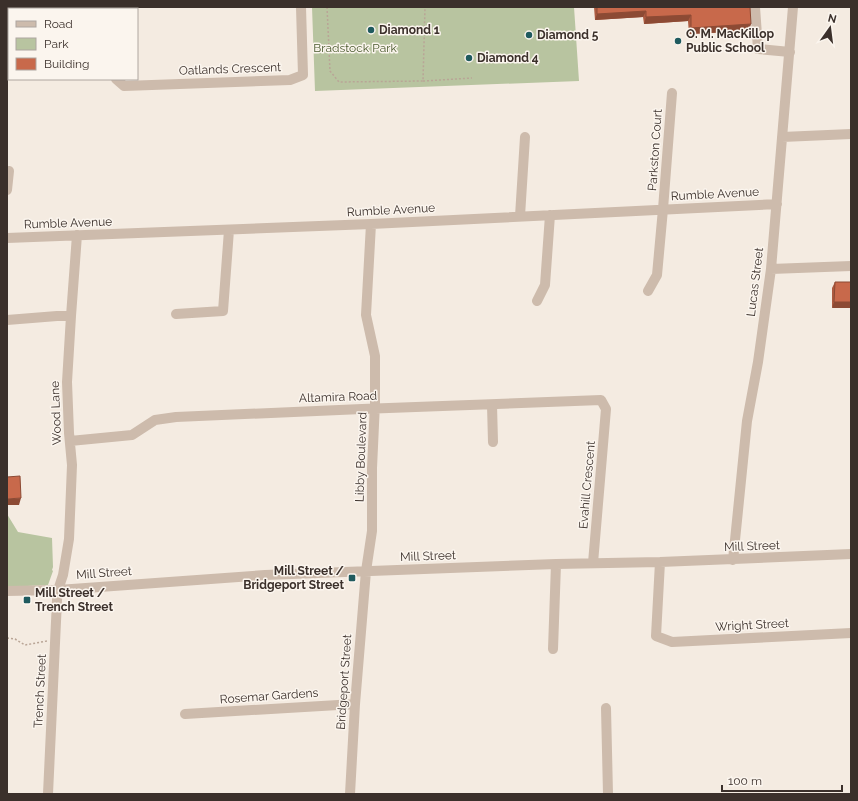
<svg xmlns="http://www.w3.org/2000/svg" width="858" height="801" font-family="Raleway,sans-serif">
	<rect width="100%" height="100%" fill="#f4ebe1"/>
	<path fill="#b8c4a0" d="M312,7H574L579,81L315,91Z
		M7,514L18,532L52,538L53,567L52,570L53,571L48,585L7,587Z"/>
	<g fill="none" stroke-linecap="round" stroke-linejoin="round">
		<path stroke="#b9a596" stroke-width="1.5" stroke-dasharray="2 2" stroke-linecap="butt" d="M327,7L330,71L339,82L423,81L425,7
			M7,53L9,54
			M423,81L472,78
			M7,638L15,639L25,645L47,641"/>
		<path stroke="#cdbbac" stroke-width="10" d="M106,7V9
			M755,7L758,49L790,52
			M116,79L124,86L290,80L303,75L301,7
			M782,137L851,134
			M7,190L9,171
			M520,216L525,137
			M7,238L371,224L777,204
			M771,269L851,266
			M648,291L657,275L663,209L672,93
			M537,301L545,285L550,215
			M176,314L223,311L229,230
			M7,320L57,316H71
			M492,405L493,442
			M70,441L132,435L155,420L176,417L362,409L601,400L606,409L593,563
			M733,560L747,421L758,362L771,269L793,7
			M660,562L656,636L672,642L851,633
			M7,591L58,590L265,575L556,564L660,562L851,554
			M553,649L556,564
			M606,708L608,794
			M185,714L355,704
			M48,794L57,600L58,590L63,575L69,539L72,465L69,433L67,382L71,316L77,235
			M350,794L355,704L366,571L372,531V468L375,403V356L366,315L371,224"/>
	</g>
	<path fill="#ac5a40" d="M594,7H750L749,31L689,34L688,21L644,24L643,17L595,20Z
		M835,282H851L832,308V288Z"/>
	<path fill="#8c4a34" d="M646,11L643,17L595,20L597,14Z
		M691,15L688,21L644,24L646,17Z
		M751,24L749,31L689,34L691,28Z
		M834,302H851V308H832Z
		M21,498L19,505H7V499Z"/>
	<path fill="#c8694b" stroke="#8c4a34" d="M597,7H750L751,24L691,28V15L646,17V11L597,14Z
		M835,282H851V302H834Z
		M20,476L21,498L7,499V477Z"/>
	<g fill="#1f5a5e" stroke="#fbf5ee" stroke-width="1.5">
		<circle cx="371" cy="30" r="4"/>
		<circle cx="529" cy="35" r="4"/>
		<circle cx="678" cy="41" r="4"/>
		<circle cx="469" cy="58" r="4"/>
		<rect x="348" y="574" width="8" height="8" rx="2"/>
		<rect x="23" y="596" width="8" height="8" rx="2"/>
	</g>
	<g text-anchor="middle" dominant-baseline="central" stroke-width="3" stroke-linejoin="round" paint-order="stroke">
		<g font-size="12" font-weight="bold" fill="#3b302b" stroke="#fbf5ee" text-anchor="start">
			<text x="379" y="30">Diamond 1</text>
			<text x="686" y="34">O. M. MacKillop<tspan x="686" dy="14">Public School</tspan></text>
			<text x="537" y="35">Diamond 5</text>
			<text x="477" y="58">Diamond 4</text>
			<text x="344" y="571" text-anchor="end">Mill Street /<tspan x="344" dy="14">Bridgeport Street</tspan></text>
			<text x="35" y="593">Mill Street /<tspan x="35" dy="14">Trench Street</tspan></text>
		</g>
		<g font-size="12" fill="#4a5a2e" stroke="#fbf5ee">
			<text x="355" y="48">Bradstock Park</text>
		</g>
		<g font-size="12" fill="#3b302b" stroke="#fbf5ee">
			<text transform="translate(230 69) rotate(-2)">Oatlands Crescent</text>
			<text transform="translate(655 150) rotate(-86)">Parkston Court</text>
			<text transform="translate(715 194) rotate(-3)">Rumble Avenue</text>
			<text transform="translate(391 210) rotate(-3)">Rumble Avenue</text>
			<text transform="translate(68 223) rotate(-2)">Rumble Avenue</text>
			<text transform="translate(755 282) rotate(-83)">Lucas Street</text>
			<text transform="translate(338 397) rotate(-2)">Altamira Road</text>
			<text transform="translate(56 413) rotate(-92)">Wood Lane</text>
			<text transform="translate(361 457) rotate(-88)">Libby Boulevard</text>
			<text transform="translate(587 485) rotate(-85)">Evahill Crescent</text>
			<text transform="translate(752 546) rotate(-2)">Mill Street</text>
			<text transform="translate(428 556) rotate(-2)">Mill Street</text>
			<text transform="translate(104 573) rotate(-4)">Mill Street</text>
			<text transform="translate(752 625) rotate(-3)">Wright Street</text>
			<text transform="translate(344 682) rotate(-86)">Bridgeport Street</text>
			<text transform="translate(40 691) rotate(-87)">Trench Street</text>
			<text transform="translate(269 696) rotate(-4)">Rosemar Gardens</text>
		</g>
	</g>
	<rect width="858" height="801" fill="none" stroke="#3b302b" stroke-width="16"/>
	<rect x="8" y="8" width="130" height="72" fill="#fbf5ee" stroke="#aea6a0"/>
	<rect x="16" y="21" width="20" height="6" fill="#cdbbac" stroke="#aea6a0"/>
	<text x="44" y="28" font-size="12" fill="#3b302b">Road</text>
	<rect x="16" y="38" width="20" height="12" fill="#b8c4a0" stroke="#aea6a0"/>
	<text x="44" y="48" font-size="12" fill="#3b302b">Park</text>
	<rect x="16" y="58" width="20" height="12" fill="#c8694b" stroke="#aea6a0"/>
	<text x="44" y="68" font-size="12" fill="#3b302b">Building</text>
	<g transform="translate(830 28) rotate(14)" stroke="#fbf5ee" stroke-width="3" paint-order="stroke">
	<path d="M0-3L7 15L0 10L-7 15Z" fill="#3b302b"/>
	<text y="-6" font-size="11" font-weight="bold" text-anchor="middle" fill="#3b302b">N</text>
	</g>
	<path d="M722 785v6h120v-6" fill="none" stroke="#3b302b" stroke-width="2"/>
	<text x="728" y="785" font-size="12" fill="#3b302b" stroke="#fbf5ee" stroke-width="3" paint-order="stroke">100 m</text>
</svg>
